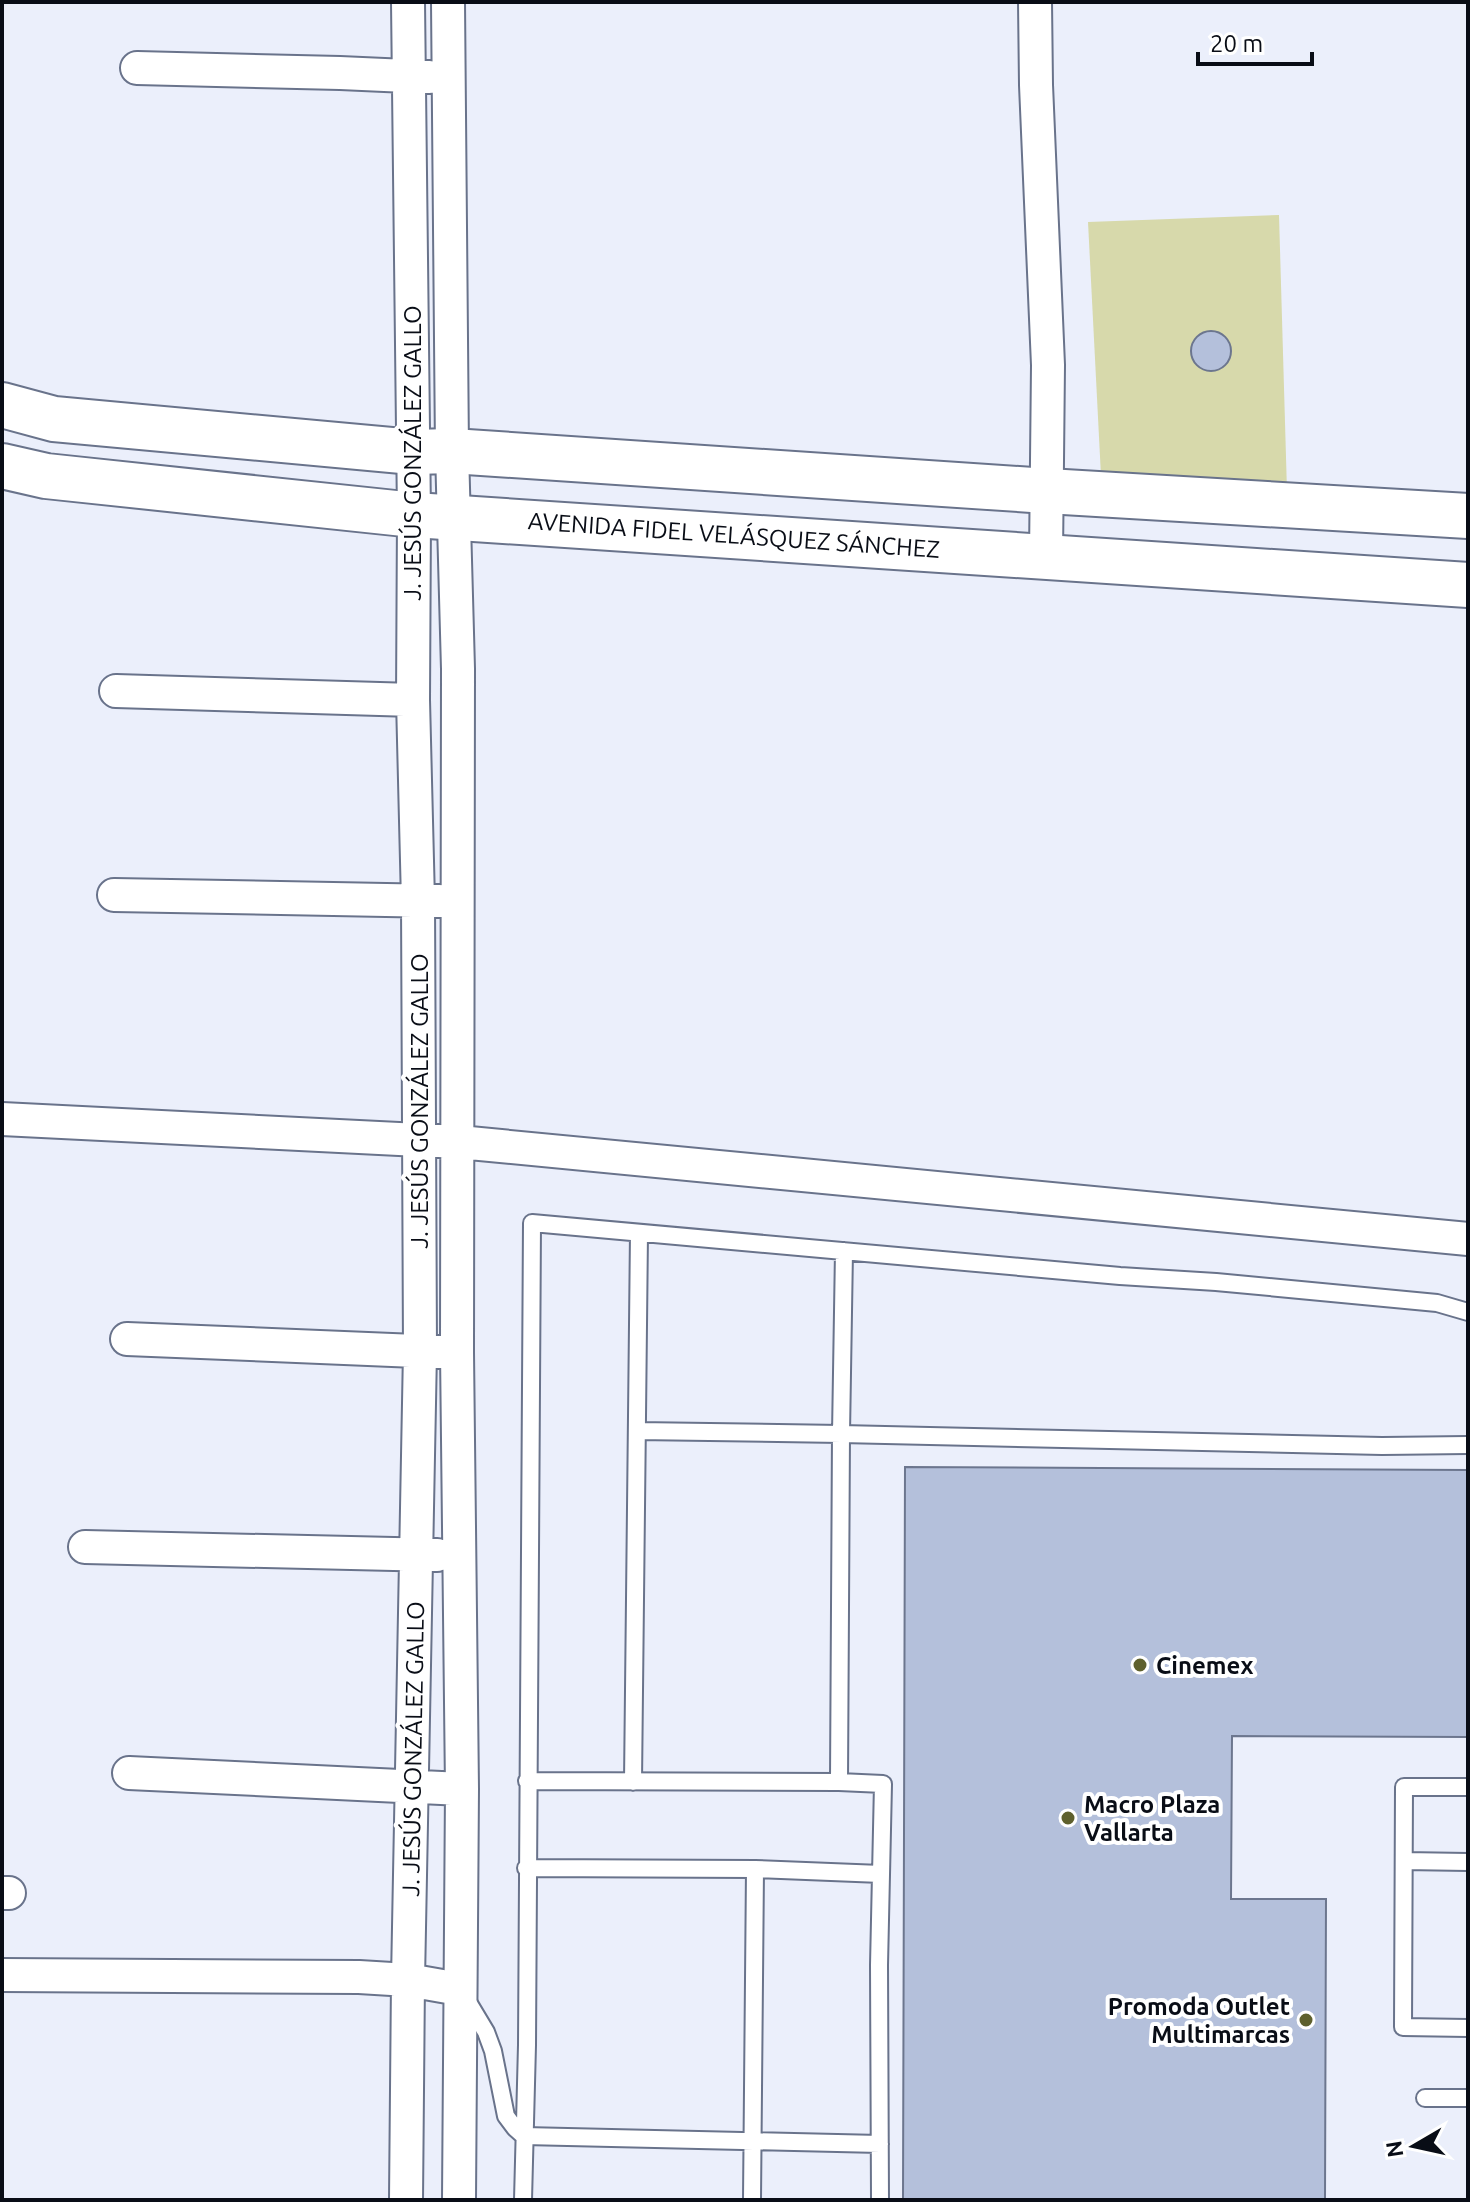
<svg xmlns="http://www.w3.org/2000/svg" width="1470" height="2202" font-family="Ubuntu,sans-serif">
	<rect width="100%" height="100%" fill="#ebeffb"/>
	<path fill="#d7d9ab" d="M1279,215L1287,491L1101,476L1088,222Z"/>
	<path fill="#b4c0db" stroke="#6c768e" stroke-width="2" d="M1191 351a20 20 0 1 1 40 0a20 20 0 1 1-40 0Z
		M905,1467L1468,1470V1737L1232,1736L1231,1899H1326L1325,2200H903Z"/>
	<g fill="none" stroke-linecap="round" stroke-linejoin="round">
		<defs>
			<path id="lane" d="M637,1431L841,1434L844,1251
				M527,1781L839,1782
				M633,1782L639,1233
				M1468,1787H1404L1403,2027L1468,2028
				M1404,1861L1468,1862
				M526,1868L755,1869L881,1874
				M465,1997L486,2032L493,2051L506,2116L515,2128L524,2136L880,2144
				M1425,2098H1468
				M523,2200L527,2045L532,1223L1120,1276L1216,1282L1437,1303L1468,1312
				M752,2200L755,1869
				M880,2200L879,1965L883,1784L839,1782L841,1434L1382,1446L1468,1445"/>
			<path id="street" d="M448,2L452,451L458,669L457,1352L462,1789L459,2200
				M1035,2L1036,85L1048,365L1046,556
				M137,68L340,73L429,77
				M116,691L413,700
				M114,895L439,901
				M2,1119L459,1142L1468,1239
				M127,1339L440,1352
				M85,1547L437,1555
				M129,1773L462,1789
				M2,1893H9
				M2,1975L359,1977L408,1980L459,1989
				M406,2200L408,1980L420,1351L418,901L413,700L414,515L408,2"/>
			<path id="secondary" d="M2,405L54,419L413,452L452,451L1047,491L1468,516
				M2,466L46,476L414,515L1468,585"/>
		</defs>
		<use href="#lane" stroke="#69738b" stroke-width="20"/>
		<use href="#street" stroke="#69738b" stroke-width="36"/>
		<use href="#secondary" stroke="#69738b" stroke-width="48"/>
		<use href="#lane" stroke="#fff" stroke-width="16"/>
		<use href="#street" stroke="#fff" stroke-width="32"/>
		<use href="#secondary" stroke="#fff" stroke-width="44"/>
	</g>
	<g fill="#5e602d" stroke="#fff" stroke-width="3">
		<circle cx="1140" cy="1665" r="8"/>
		<circle cx="1068" cy="1818" r="8"/>
		<circle cx="1306" cy="2020" r="8"/>
	</g>
	<g text-anchor="middle" dominant-baseline="central" stroke-width="8" stroke-linejoin="round" paint-order="stroke">
		<g font-size="24" fill="#090d16" stroke="#fff">
			<text transform="translate(412 453) rotate(-90)">J. JESÚS GONZÁLEZ GALLO</text>
			<text transform="translate(734 535) rotate(4)">AVENIDA FIDEL VELÁSQUEZ SÁNCHEZ</text>
			<text transform="translate(419 1101) rotate(-90)">J. JESÚS GONZÁLEZ GALLO</text>
			<text transform="translate(413 1749) rotate(-89)">J. JESÚS GONZÁLEZ GALLO</text>
		</g>
		<g font-size="24" font-weight="bold" fill="#090d16" stroke="#fff" text-anchor="start">
			<text x="1156" y="1665">Cinemex</text>
			<text x="1084" y="1804">Macro Plaza<tspan x="1084" dy="28">Vallarta</tspan></text>
			<text x="1290" y="2006" text-anchor="end">Promoda Outlet<tspan x="1290" dy="28">Multimarcas</tspan></text>
		</g>
	</g>
	<rect width="1470" height="2202" fill="none" stroke="#090d16" stroke-width="8"/>
	<g transform="translate(1414 2146) rotate(261)" stroke="#ffffff" stroke-width="6" paint-order="stroke">
	<path d="M0-6L14 30L0 20L-14 30Z" fill="#090d16"/>
	<text y="-12" font-size="22" font-weight="bold" text-anchor="middle" fill="#090d16">N</text>
	</g>
	<path d="M1198 52v12h114v-12" fill="none" stroke="#090d16" stroke-width="4"/>
	<text x="1210" y="52" font-size="24" fill="#090d16" stroke="#ffffff" stroke-width="6" paint-order="stroke">20 m</text>
</svg>
